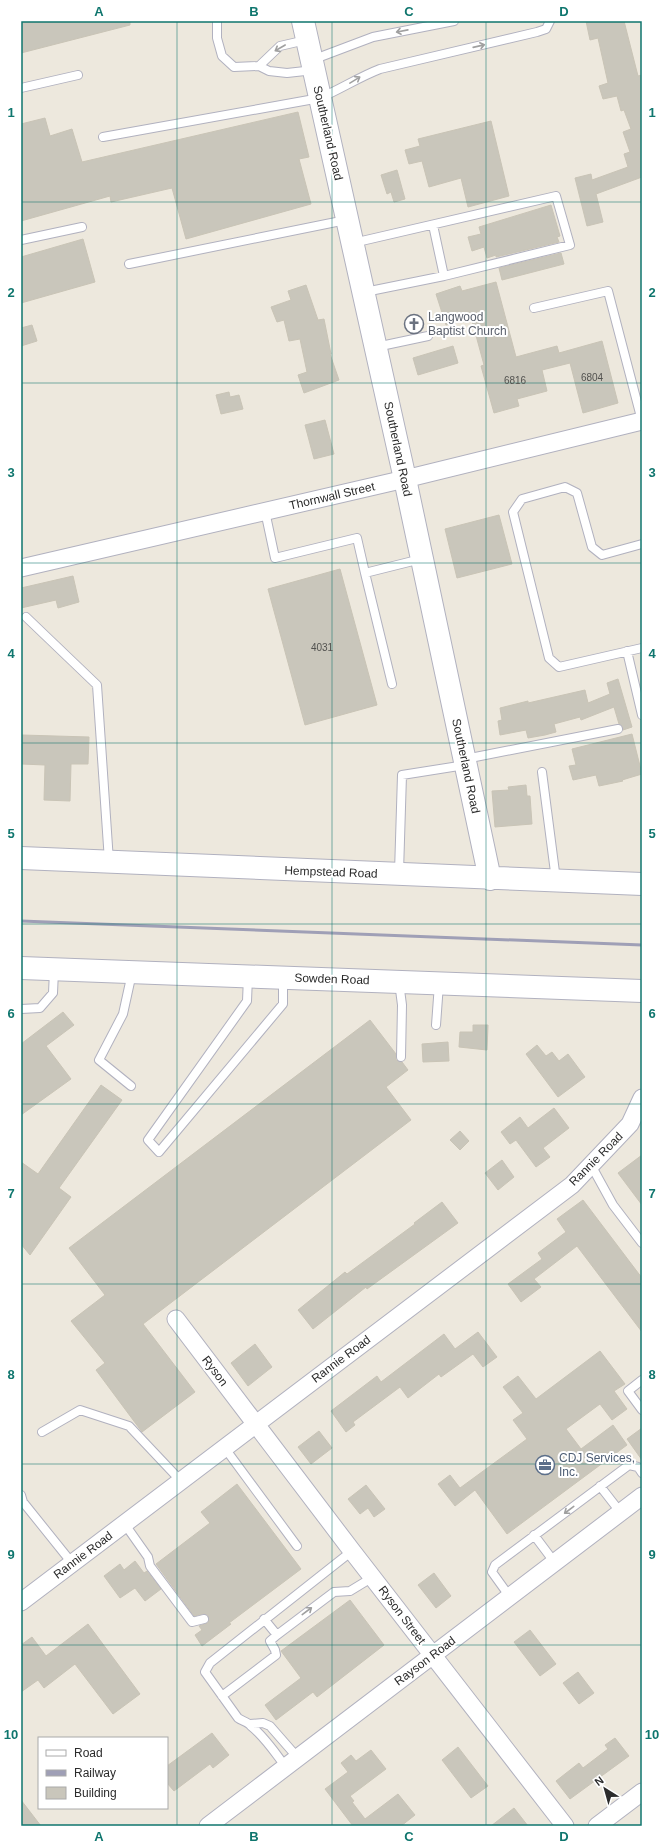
<svg xmlns="http://www.w3.org/2000/svg" width="663" height="1847" font-family="Arial,sans-serif">
	<rect width="100%" height="100%" fill="#ede8dd"/>
	<path fill="#c9c6bb" stroke="#c9c4b6" d="M21,21H130V25L21,53Z
		M586,21H624L638,76L642,75V177L596,194L603,222L587,226L575,178L591,174L592,180L628,167L624,154L630,152L623,132L631,129L624,110L621,111L617,96L603,99L599,86L608,83L598,38L590,40Z
		M298,112L309,157L299,159L311,204L186,239L172,188L111,202L110,196L21,221V124L45,118L50,136L72,129L82,162Z
		M491,121L509,196L468,207L461,178L429,187L422,161L409,164L405,150L420,146L418,139Z
		M397,170L405,199L394,202L391,192L387,194L381,175Z
		M551,205L560,236L557,237L559,242L496,257V255L487,258L484,247L472,251L468,237L481,234L479,227Z
		M83,239L95,282L21,303V257Z
		M561,253L564,264L502,280L499,268Z
		M496,282L516,357L557,346L559,353L602,341L618,403L583,413L570,363L542,370L547,391L517,399L519,406L494,413L481,366L484,365L471,317L446,325L436,294L460,286L462,291Z
		M306,285L318,320L324,319L331,354H330L339,380L304,393L298,375L307,372L300,339L289,341L284,320L277,322L271,307L291,300L288,291Z
		M32,325L37,341L21,346V328Z
		M453,346L458,363L418,375L413,358Z
		M229,392L230,397L239,395L243,409L221,414L216,395Z
		M325,420L334,454L314,459L305,425Z
		M499,515L512,564L457,578L445,529Z
		M340,569L377,705L305,725L268,589Z
		M73,576L79,602L58,608L56,600L21,608V588Z
		M618,679L632,727L623,730L622,726L619,724L614,707L581,720L580,717L554,724L556,732L545,735L528,738L526,730L500,735L498,721L502,720L500,708L528,701V703L585,690L588,703L610,694L607,683Z
		M632,734L642,774L622,780L623,781L599,786L596,775L573,780L569,766L576,765L572,749Z
		M22,735L89,737L88,764H71L70,801L44,800L45,765L22,764Z
		M526,785L527,796H530L532,824L495,827L492,791L509,790L508,787Z
		M63,1012L74,1025L46,1046L71,1079L21,1115V1044Z
		M370,1020L396,1054V1060L402,1062L408,1070L386,1087L411,1120L143,1324L195,1392L142,1432L96,1370L105,1363L71,1321L105,1295L69,1248Z
		M473,1025H488L487,1050L459,1047L460,1032H473Z
		M448,1042L449,1061L423,1062L422,1044Z
		M537,1045L546,1056L552,1052L559,1061L568,1054L585,1077L558,1097L526,1054Z
		M101,1085L122,1100L59,1188L71,1197L30,1255L21,1244V1162L38,1174Z
		M554,1108L569,1128L543,1148L550,1157L536,1167L516,1140L510,1144L501,1132L520,1117L528,1128Z
		M460,1131L469,1141L460,1150L450,1140Z
		M642,1155V1205L618,1173Z
		M502,1160L514,1177L498,1190L485,1173Z
		M583,1200L642,1278V1332L577,1246L534,1279L541,1287L521,1302L508,1284L542,1259L538,1253L566,1232L557,1219Z
		M442,1202L458,1223L367,1289L366,1287L313,1329L298,1310L345,1272L347,1274L415,1224L414,1223Z
		M478,1332L497,1357L483,1367L473,1354L441,1377L439,1374L408,1398L400,1387L353,1422L355,1425L346,1432L331,1411L377,1376L381,1382L444,1334L455,1349Z
		M255,1344L272,1367L248,1386L231,1363Z
		M600,1351L625,1384L614,1391L627,1409L612,1420L600,1404L566,1429L581,1449L613,1425L627,1445L507,1534L475,1490L455,1506L438,1484L450,1475L460,1488L527,1439L513,1420L523,1413L503,1387L518,1376L536,1399Z
		M642,1428V1460L627,1439Z
		M319,1431L332,1448L311,1464L298,1447Z
		M237,1484L301,1569L229,1623L231,1624L202,1646L195,1635L202,1630L199,1626L208,1623V1615L203,1614L194,1616L156,1564L210,1523L201,1512Z
		M366,1485L385,1509L374,1517L368,1508L360,1514L348,1499Z
		M135,1561L144,1573L147,1571L161,1589L145,1601L135,1588L120,1598L104,1576L120,1564L124,1570Z
		M434,1573L451,1596L436,1608L418,1585Z
		M350,1600L384,1645L317,1697L313,1692L276,1720L265,1705L301,1678L281,1651Z
		M88,1624L140,1694L113,1714L75,1664L44,1688L38,1680L21,1692V1645L32,1637L46,1656Z
		M530,1630L556,1664L540,1676L514,1642Z
		M578,1672L594,1693L579,1704L563,1683Z
		M212,1733L229,1755L213,1768L210,1764L174,1791L167,1783V1766Z
		M615,1738L629,1756L570,1799L556,1781L579,1763L583,1768L608,1749L605,1745Z
		M458,1747L488,1786L471,1798L442,1760Z
		M371,1750L386,1769L350,1796L354,1801L352,1802L365,1819L398,1794L415,1815L401,1826H353L325,1789L348,1772L341,1763L351,1755L356,1761Z
		M21,1800L41,1826H21Z
		M514,1808L528,1826H491Z"/>
	<g fill="none" stroke-linecap="round" stroke-linejoin="round">
		<defs>
			<path id="lane" d="M217,21V38L222,56L234,67L259,66L269,71L287,73L314,70
				M312,60L373,37L454,21
				M259,66L280,46L306,40
				M21,88L78,75
				M103,137L320,98C341,89 359,77 380,69L537,32L546,29L550,21
				M433,225L444,276
				M21,240L82,227
				M353,243L556,196L570,245L444,276L365,292
				M129,264L346,220
				M534,308L608,291L642,421
				M376,347L428,336
				M265,511L275,558L357,538L365,573
				M642,544L602,555L592,547L577,493L565,487L522,499L513,512L549,658L559,667L642,648
				M26,617L97,685L109,861
				M627,651L642,715
				M392,684L365,573L421,559
				M465,759L618,729
				M542,772L556,880
				M399,872L402,775L465,765
				M248,977L247,1001L148,1140L159,1152L283,1004V978
				M399,982L402,1005L401,1057
				M21,1009L40,1008L53,993L54,971
				M436,1025L439,984
				M131,1086L99,1060L123,1014L132,973
				M591,1165L613,1205L642,1243
				M642,1380L628,1391L642,1410
				M42,1432L80,1410L129,1426L180,1480
				M224,1447L297,1546
				M600,1486L621,1513
				M21,1495L23,1502L72,1563
				M124,1523L148,1557L150,1566L192,1622L204,1619
				M534,1535L555,1563
				M510,1597L492,1572L495,1565L629,1465L638,1467L642,1473
				M264,1619L277,1635
				M222,1696L276,1655L275,1650L270,1641L277,1635L334,1592L350,1591L373,1577
				M250,1724L263,1723L270,1726L298,1758
				M286,1767C275,1753 265,1737 251,1726C248,1722 242,1721 238,1718L205,1672L210,1663L352,1551"/>
			<path id="street" d="M21,568L405,479L642,421
				M176,1319L352,1551L565,1826
				M21,1602L572,1185L630,1124L642,1098
				M208,1826L642,1496
				M597,1826L642,1792"/>
			<path id="secondary" d="M303,21L405,479L490,879
				M21,858L642,884
				M21,968L642,991"/>
		</defs>
		<use href="#lane" stroke="#b1b1bf" stroke-width="10"/>
		<use href="#street" stroke="#b1b1bf" stroke-width="19"/>
		<use href="#secondary" stroke="#b1b1bf" stroke-width="24"/>
		<use href="#lane" stroke="#fff" stroke-width="8"/>
		<use href="#street" stroke="#fff" stroke-width="17"/>
		<use href="#secondary" stroke="#fff" stroke-width="22"/>
		<path stroke="#9f9fb6" stroke-width="3" d="M21,921L642,945"/>
	</g>
	<defs><path id="oneway-shaft" d="M-6 0H5M1.5-3L5.5 0L1.5 3" fill="none" stroke-width="1.6" stroke-linecap="round" stroke-linejoin="round"/></defs>
	<g stroke="#a0a0a0">
		<use href="#oneway-shaft" transform="translate(402 31) rotate(169)"/>
		<use href="#oneway-shaft" transform="translate(479 46) rotate(-13)"/>
		<use href="#oneway-shaft" transform="translate(280 48) rotate(150)"/>
		<use href="#oneway-shaft" transform="translate(355 80) rotate(-31)"/>
		<use href="#oneway-shaft" transform="translate(569 1510) rotate(143)"/>
		<use href="#oneway-shaft" transform="translate(307 1611) rotate(-37)"/>
	</g>
	<path fill="none" stroke="#0f766e" stroke-width="1" stroke-opacity="0.55" d="M177,21V1826M332,21V1826M486,21V1826M21,202H642M21,383H642M21,563H642M21,743H642M21,924H642M21,1104H642M21,1284H642M21,1464H642M21,1645H642"/>
	<defs>
		<symbol id="church-ring" viewBox="-11 -11 22 22"><circle r="9.5" fill="#fff" stroke="#6b7280" stroke-width="1.5"/><path d="M-1.2-6h2.4v3.5h3.3v2.4h-3.3V6h-2.4V-.1h-3.3v-2.4h3.3Z" fill="#6b7280"/></symbol>
		<symbol id="office-ring" viewBox="-11 -11 22 22"><circle r="9.5" fill="#fff" stroke="#5c6f8a" stroke-width="1.5"/><path d="M-6-3h4V-5.5h4V-3h4V5H-6ZM-1-4.5V-3h2v-1.5ZM-6 0V1H6V0Z" fill="#5c6f8a"/></symbol>
	</defs>
	<g fill-rule="evenodd">
		<use href="#church-ring" x="403" y="313" width="22" height="22"/>
		<use href="#office-ring" x="534" y="1454" width="22" height="22"/>
	</g>
	<g text-anchor="middle" dominant-baseline="central" stroke-width="4" stroke-linejoin="round" paint-order="stroke">
		<g font-size="10" fill="#52524f">
			<text x="592" y="377">6804</text>
			<text x="515" y="380">6816</text>
			<text x="322" y="647">4031</text>
		</g>
		<g font-size="12" fill="#2b2b2b" stroke="#fff">
			<text transform="translate(328 133) rotate(77)">Southerland Road</text>
			<text transform="translate(398 449) rotate(78)">Southerland Road</text>
			<text transform="translate(332 496) rotate(-13)">Thornwall Street</text>
			<text transform="translate(466 766) rotate(78)">Southerland Road</text>
			<text transform="translate(331 872) rotate(2)">Hempstead Road</text>
			<text transform="translate(332 979) rotate(2)">Sowden Road</text>
			<text transform="translate(596 1159) rotate(-45)">Rannie Road</text>
			<text transform="translate(341 1359) rotate(-37)">Rannie Road</text>
			<text transform="translate(215 1371) rotate(53)">Ryson</text>
			<text transform="translate(83 1555) rotate(-37)">Rannie Road</text>
			<text transform="translate(402 1615) rotate(53)">Ryson Street</text>
			<text transform="translate(425 1661) rotate(-37)">Rayson Road</text>
		</g>
		<g font-size="12" fill="#5b616d" stroke="#fff" text-anchor="start">
			<text x="428" y="317">Langwood<tspan x="428" dy="14">Baptist Church</tspan></text>
		</g>
		<g font-size="12" fill="#4e5e75" stroke="#fff" text-anchor="start">
			<text x="559" y="1458">CDJ Services,<tspan x="559" dy="14">Inc.</tspan></text>
		</g>
	</g>
	<rect width="663" height="1847" fill="none" stroke="#ffffff" stroke-width="44"/>
	<rect x="38" y="1737" width="130" height="72" fill="#ffffff" stroke="#aaaaaa"/>
	<rect x="46" y="1750" width="20" height="6" fill="#ffffff" stroke="#aaaaaa"/>
	<text x="74" y="1757" font-size="12" fill="#2b2b2b">Road</text>
	<rect x="46" y="1770" width="20" height="6" fill="#9f9fb6" stroke="#aaaaaa"/>
	<text x="74" y="1777" font-size="12" fill="#2b2b2b">Railway</text>
	<rect x="46" y="1787" width="20" height="12" fill="#c9c6bb" stroke="#aaaaaa"/>
	<text x="74" y="1797" font-size="12" fill="#2b2b2b">Building</text>
	<g transform="translate(605 1789) rotate(323)" stroke="#ffffff" stroke-width="3" paint-order="stroke">
	<path d="M0-3L7 15L0 10L-7 15Z" fill="#2b2b2b"/>
	<text y="-6" font-size="11" font-weight="bold" text-anchor="middle" fill="#2b2b2b">N</text>
	</g>
	<rect x="22" y="22" width="619" height="1803" fill="none" stroke="#0f766e" stroke-width="1.5"/>
	<g font-size="13" text-anchor="middle" font-weight="bold" fill="#0f766e">
		<text x="99" y="16">A</text>
		<text x="254" y="16">B</text>
		<text x="409" y="16">C</text>
		<text x="564" y="16">D</text>
		<text x="11" y="117">1</text>
		<text x="652" y="117">1</text>
		<text x="11" y="297">2</text>
		<text x="652" y="297">2</text>
		<text x="11" y="477">3</text>
		<text x="652" y="477">3</text>
		<text x="11" y="658">4</text>
		<text x="652" y="658">4</text>
		<text x="11" y="838">5</text>
		<text x="652" y="838">5</text>
		<text x="11" y="1018">6</text>
		<text x="652" y="1018">6</text>
		<text x="11" y="1198">7</text>
		<text x="652" y="1198">7</text>
		<text x="11" y="1379">8</text>
		<text x="652" y="1379">8</text>
		<text x="11" y="1559">9</text>
		<text x="652" y="1559">9</text>
		<text x="11" y="1739">10</text>
		<text x="652" y="1739">10</text>
		<text x="99" y="1841">A</text>
		<text x="254" y="1841">B</text>
		<text x="409" y="1841">C</text>
		<text x="564" y="1841">D</text>
	</g>
</svg>
